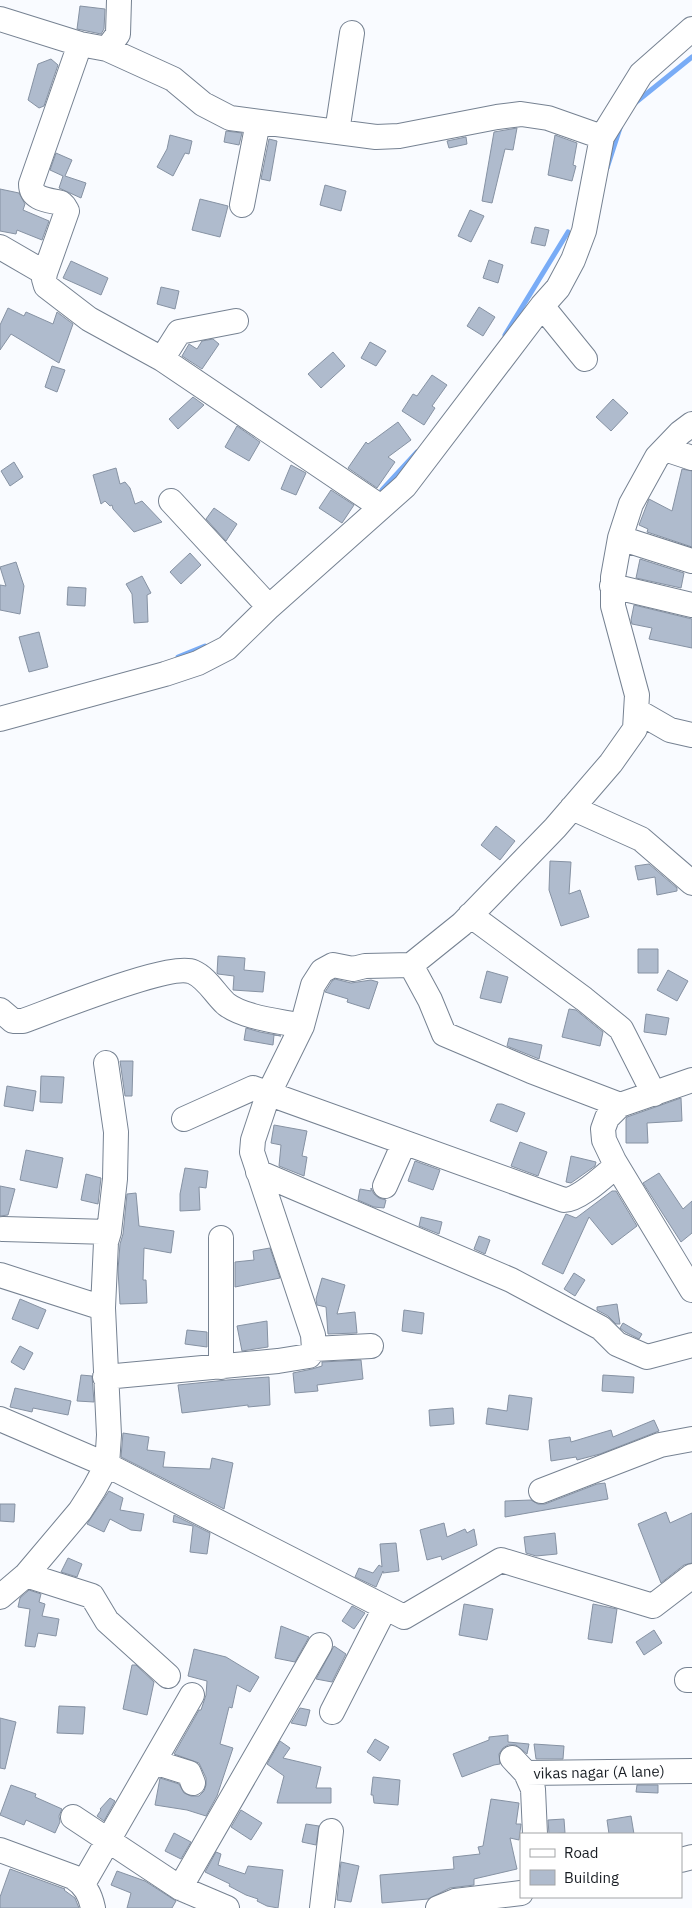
<svg xmlns="http://www.w3.org/2000/svg" width="692" height="1908" font-family="'IBM Plex Sans',sans-serif">
	<rect width="100%" height="100%" fill="#f9fbff"/>
	<g fill="none" stroke-linecap="round" stroke-linejoin="round">
		<path stroke="#79acf6" stroke-width="5" d="M635,103L692,57
			M607,168L620,128
			M505,335L568,232
			M382,490L417,452
			M178,657L205,646"/>
	</g>
	<path fill="#afbbcd" stroke="#8692a3" d="M80,6L105,9L104,29L101,34L77,29Z
		M51,59L58,65L44,106L39,108L28,100L38,64Z
		M517,128L513,150L505,149L492,203L482,201L494,132Z
		M226,131L242,133L239,145L224,142Z
		M170,135L192,141L189,154L185,153L173,176L157,167L167,149Z
		M555,135L577,143L573,165L576,166L572,181L548,175Z
		M466,137L467,144L449,148L447,141Z
		M269,139L277,141L270,181L261,179Z
		M56,153L72,160L65,176L86,183L81,198L59,188L63,176L50,170Z
		M325,185L346,191L341,211L320,205Z
		M0,189L19,193L25,204L23,210L49,221L42,240L17,230L16,234L0,231Z
		M200,199L228,206L220,237L192,230Z
		M470,210L484,216L471,242L458,236Z
		M535,227L549,230L545,246L531,243Z
		M489,260L503,265L498,283L483,278Z
		M71,261L108,278L101,295L63,278Z
		M161,287L179,291L175,309L157,304Z
		M479,307L495,317L483,336L467,326Z
		M8,308L24,316L26,312L53,324L57,312L73,324L59,363L11,334L0,350V325Z
		M213,339L219,344L202,369L182,356L189,344L197,349L202,341Z
		M370,342L386,351L376,366L361,358Z
		M333,352L345,366L321,388L308,374Z
		M52,366L65,370L57,392L45,387Z
		M432,375L447,385L432,406L435,408L424,425L402,411L413,394L417,396Z
		M193,397L204,405L178,429L169,419Z
		M613,399L628,413L611,431L596,417Z
		M398,422L411,440L388,457L395,462L377,488L348,468L366,442L368,444Z
		M237,426L260,442L249,461L225,447Z
		M14,462L23,477L10,486L1,471Z
		M291,465L306,473L296,495L281,489Z
		M116,468L120,484L125,482L130,488L135,504L142,501L162,522L134,532L113,509L112,505L110,506L105,501L101,504L93,475Z
		M682,469L692,471V547L647,532L648,529L639,525L649,499L672,511Z
		M331,490L354,505L342,523L319,508Z
		M214,508L237,524L226,541L206,519Z
		M190,553L201,565L181,584L170,572Z
		M640,559L684,573L681,588L636,578Z
		M16,562L24,586L20,614L0,610V585L6,586L0,567Z
		M142,576L151,593L147,595L148,622L134,623L132,594L126,584Z
		M68,587L86,588L85,606L67,605Z
		M634,605L692,619V648L649,639L652,628L632,624L631,620Z
		M39,632L48,667L29,672L19,637Z
		M496,826L515,841L500,860L481,845Z
		M550,861L571,862L569,894L580,890L589,917L561,926L549,890Z
		M649,864L677,888V891L657,895L655,877L638,880L635,866Z
		M638,949H658V973H638Z
		M218,956L245,958L244,970L265,972L263,992L233,990L234,976L218,974L217,973Z
		M668,970L688,981L677,1001L657,990Z
		M487,971L508,977L501,1003L480,998Z
		M335,979L351,983L371,980L378,982L369,1009L347,1002L348,999L325,992L332,981Z
		M569,1009L576,1010L603,1032L600,1046L562,1037Z
		M646,1014L669,1018L666,1035L644,1032Z
		M246,1028L260,1032L281,1036L274,1035L273,1045L244,1040Z
		M509,1038L542,1045L539,1059L507,1046Z
		M120,1061H133L132,1096H125Z
		M41,1076L64,1077L62,1103L40,1102Z
		M7,1086L36,1091L33,1111L4,1106Z
		M681,1098L682,1121L647,1123L648,1143H626V1119L627,1117Z
		M497,1104H502L525,1113L517,1132L490,1121Z
		M274,1125L307,1131L302,1156L307,1157L304,1176L279,1166L281,1145L271,1143Z
		M520,1142L547,1152L538,1176L511,1166Z
		M26,1150L63,1158L57,1188L20,1180Z
		M571,1156L596,1162L595,1166L571,1183L566,1182Z
		M415,1161L440,1170L433,1190L408,1181Z
		M185,1168L208,1171L206,1188L199,1187L200,1210L180,1211V1194Z
		M659,1173L683,1209L692,1201V1233L681,1242L643,1183Z
		M86,1174L101,1178L98,1204L81,1200Z
		M0,1186L15,1189L8,1215L0,1216Z
		M371,1188L374,1194L379,1198L386,1200L384,1208L374,1207L358,1200L360,1189L371,1191Z
		M612,1191H616L637,1226L612,1245L589,1217L563,1274L542,1264L566,1214L576,1218Z
		M136,1193L139,1226L174,1231L171,1253L144,1248L143,1280H146L147,1303L120,1304L118,1270L120,1244L123,1234L127,1194Z
		M421,1217L442,1222L439,1234L419,1226Z
		M479,1236L490,1240L485,1254L474,1249Z
		M270,1248L280,1278L235,1287V1262L254,1260L253,1251Z
		M574,1273L585,1280L575,1296L564,1289Z
		M322,1278L345,1285L337,1314L355,1312L357,1333L328,1334L326,1307L317,1305L316,1299Z
		M20,1299L46,1310L38,1329L12,1319Z
		M617,1304L620,1324H616L608,1316L597,1310V1307Z
		M404,1310L424,1313L422,1334L402,1331Z
		M267,1321L268,1347L242,1351L237,1326Z
		M623,1323L642,1334L639,1339L625,1332L620,1328Z
		M187,1330L207,1332V1347L185,1344Z
		M20,1346L33,1353L24,1370L11,1362Z
		M361,1360L363,1379L317,1385L318,1391L295,1393L293,1373L312,1369L322,1366V1362Z
		M81,1375L92,1376L94,1402L77,1401Z
		M603,1375L634,1377L633,1393L602,1391Z
		M269,1377L270,1405L248,1407V1405L182,1413L178,1385L227,1380Z
		M15,1388L71,1401L68,1415L33,1408L32,1412L10,1407Z
		M509,1395L532,1398L528,1430L486,1424L488,1408L507,1411Z
		M453,1408L454,1424L430,1426L429,1410Z
		M654,1420L659,1431L600,1454L577,1460L576,1457L551,1461L549,1440L570,1437L571,1442L611,1430L613,1437Z
		M123,1433L149,1437L147,1450L165,1452L163,1467L210,1469L212,1458L233,1463L224,1509L121,1457Z
		M605,1483L608,1499L505,1517V1501L531,1500L538,1504H545L597,1484Z
		M109,1491L123,1498L120,1510L144,1514L141,1531L131,1530L110,1519L104,1532L87,1524Z
		M0,1504H15L14,1522L0,1521Z
		M666,1512L670,1523L692,1513V1563L684,1565L661,1583L638,1524Z
		M174,1515L210,1533L207,1554L190,1552L193,1526L173,1522Z
		M444,1523L447,1537L465,1529L467,1533L474,1529L477,1545L442,1560L441,1556L427,1560L420,1530Z
		M555,1533L557,1554L536,1556L526,1553L524,1537Z
		M396,1543L399,1571L383,1573V1571L376,1587L355,1577L359,1568L373,1573L379,1565L382,1567L380,1544Z
		M68,1558L82,1564L77,1577L61,1572Z
		M29,1590L41,1594L39,1602L45,1604L42,1616L59,1619L56,1636L38,1633L35,1647L25,1646L30,1609L18,1607L20,1598Z
		M464,1604L493,1609L487,1640L459,1635Z
		M593,1604L617,1609L612,1643L588,1639Z
		M352,1606L365,1613L354,1629L342,1621Z
		M281,1626L309,1637L295,1662L275,1658Z
		M654,1630L662,1643L644,1655L636,1642Z
		M334,1646L346,1654L332,1682L316,1679Z
		M194,1649L226,1657L259,1677L250,1692L237,1685L232,1708L229,1707L220,1744L233,1748L217,1796L206,1816L187,1810L155,1805L160,1778L179,1784L184,1793L191,1796H199L204,1791L206,1785V1778L199,1763L174,1754L199,1710H201L206,1695L207,1681L188,1676Z
		M132,1665H136L154,1682L147,1715L123,1709Z
		M59,1706L85,1707L83,1734L57,1733Z
		M300,1708L310,1710L306,1726L291,1723Z
		M0,1718L16,1722L5,1769L0,1768Z
		M508,1735V1742L529,1744L527,1754L516,1745H508L503,1748L499,1754L500,1764L494,1765L462,1777L453,1754L489,1740V1737Z
		M375,1739L389,1747L380,1761L367,1752Z
		M280,1741L290,1748L283,1758L321,1767L316,1788H331V1803H277L284,1776L267,1764Z
		M534,1744L564,1746L563,1759H536Z
		M373,1777L400,1780L398,1805L374,1803L373,1795H371Z
		M11,1785L36,1794L35,1797L62,1809L59,1816L60,1822L55,1833L26,1820L24,1825L0,1815Z
		M637,1785H658V1793L636,1792Z
		M110,1798L115,1801L104,1821L97,1816L101,1810L100,1809Z
		M491,1799L519,1803L516,1824H521L519,1840L510,1838L517,1869L474,1879V1885L450,1888L428,1899L382,1903L380,1875L454,1869L453,1857L480,1854L478,1847L483,1846Z
		M241,1810L262,1823L251,1840L231,1827Z
		M631,1816L634,1834H609L607,1820Z
		M564,1819L565,1833L549,1834L548,1820Z
		M306,1824L319,1826L316,1845L302,1842Z
		M174,1833L191,1842L181,1859L165,1851Z
		M216,1852L221,1854L218,1865L245,1874L248,1866L283,1870L278,1908L267,1906L257,1901L258,1899L246,1895L229,1886L230,1884L205,1872Z
		M341,1862L359,1866L351,1902L337,1900Z
		M10,1869L65,1889L64,1890L75,1898L79,1908H0V1897Z
		M117,1871L145,1881L176,1901L172,1908H127L131,1893L111,1885Z"/>
	<g fill="none" stroke-linecap="round" stroke-linejoin="round">
		<defs>
			<path id="minor" d="M0,19L80,44L107,49L173,79L203,104L230,118L376,137L399,136L497,117L521,114L548,118L602,137
				M80,44L31,184C31,200 49,200 61,203L64,206L67,211L45,273L44,279L46,286L89,319L162,359L381,507
				M107,49L118,34L119,0
				M337,132L352,33
				M242,205L258,122
				M0,247L45,273
				M542,306L585,359
				M162,359L179,332L236,321
				M665,449L692,458
				M171,501L269,607
				M620,538L692,561
				M612,586L692,605
				M637,711L670,730L692,735
				M0,719L165,674L198,663L227,648L269,607L405,486L542,306L558,288L573,260L584,231L602,137L641,74L692,29
				M572,808L641,839L692,883
				M470,915L584,999L621,1029L654,1094
				M411,965L430,1000L444,1034L531,1071L620,1105
				M0,1010L13,1021H23C51,1011 171,962 193,972C207,978 215,994 226,1004C244,1018 280,1021 302,1026
				M692,1080L620,1105L607,1118L603,1129L604,1140L614,1161L692,1290
				M184,1119L253,1088L564,1200C579,1200 605,1175 616,1166
				M258,1172L511,1280L601,1328L617,1344L647,1357L692,1345
				M385,1186L404,1143
				M3,1229L109,1232
				M221,1238V1367
				M0,1275L103,1308
				M314,1349L371,1346
				M105,1377L278,1361L309,1356L314,1349L313,1335L252,1152L253,1140L268,1095L302,1026L313,985L322,971L333,965L353,969L365,966L411,965L462,924L555,828L611,763L635,729L637,695L613,606V577L620,538L631,504L657,457L680,433L692,424
				M0,1419L107,1465L404,1617L501,1560L653,1606L692,1576
				M541,1491L660,1445L692,1439
				M26,1575L92,1596L107,1621L168,1676
				M0,1597L26,1575L80,1511L94,1489L107,1465L109,1435L103,1308L106,1242L109,1232L115,1179L116,1132L106,1063
				M687,1680H692
				M332,1712L385,1608
				M512,1758L526,1773L692,1771
				M154,1762L189,1773L193,1783
				M526,1773L533,1789L535,1834
				M73,1817L180,1888L227,1908
				M0,1850L73,1877C85,1885 90,1894 93,1908
				M681,1860L692,1857
				M83,1884L192,1695
				M180,1888L320,1645
				M322,1908L331,1831
				M438,1908L455,1901L521,1893"/>
		</defs>
		<use href="#minor" stroke="#768292" stroke-width="26"/>
		<use href="#minor" stroke="#fff" stroke-width="24"/>
	</g>
	<g text-anchor="middle" dominant-baseline="central" stroke-width="4" stroke-linejoin="round" paint-order="stroke">
		<g font-size="15" fill="#191e24" stroke="#fff">
			<text transform="translate(599 1772) rotate(-1)">vikas nagar (A lane)</text>
		</g>
	</g>
	<rect x="520" y="1833" width="162" height="65" fill="#ffffff" stroke="#a3a5a7"/>
	<rect x="530" y="1849" width="25" height="8" fill="#ffffff" stroke="#a3a5a7"/>
	<text x="564" y="1858" font-size="15" fill="#191e24">Road</text>
	<rect x="530" y="1870" width="25" height="15" fill="#afbbcd" stroke="#a3a5a7"/>
	<text x="564" y="1883" font-size="15" fill="#191e24">Building</text>
</svg>
